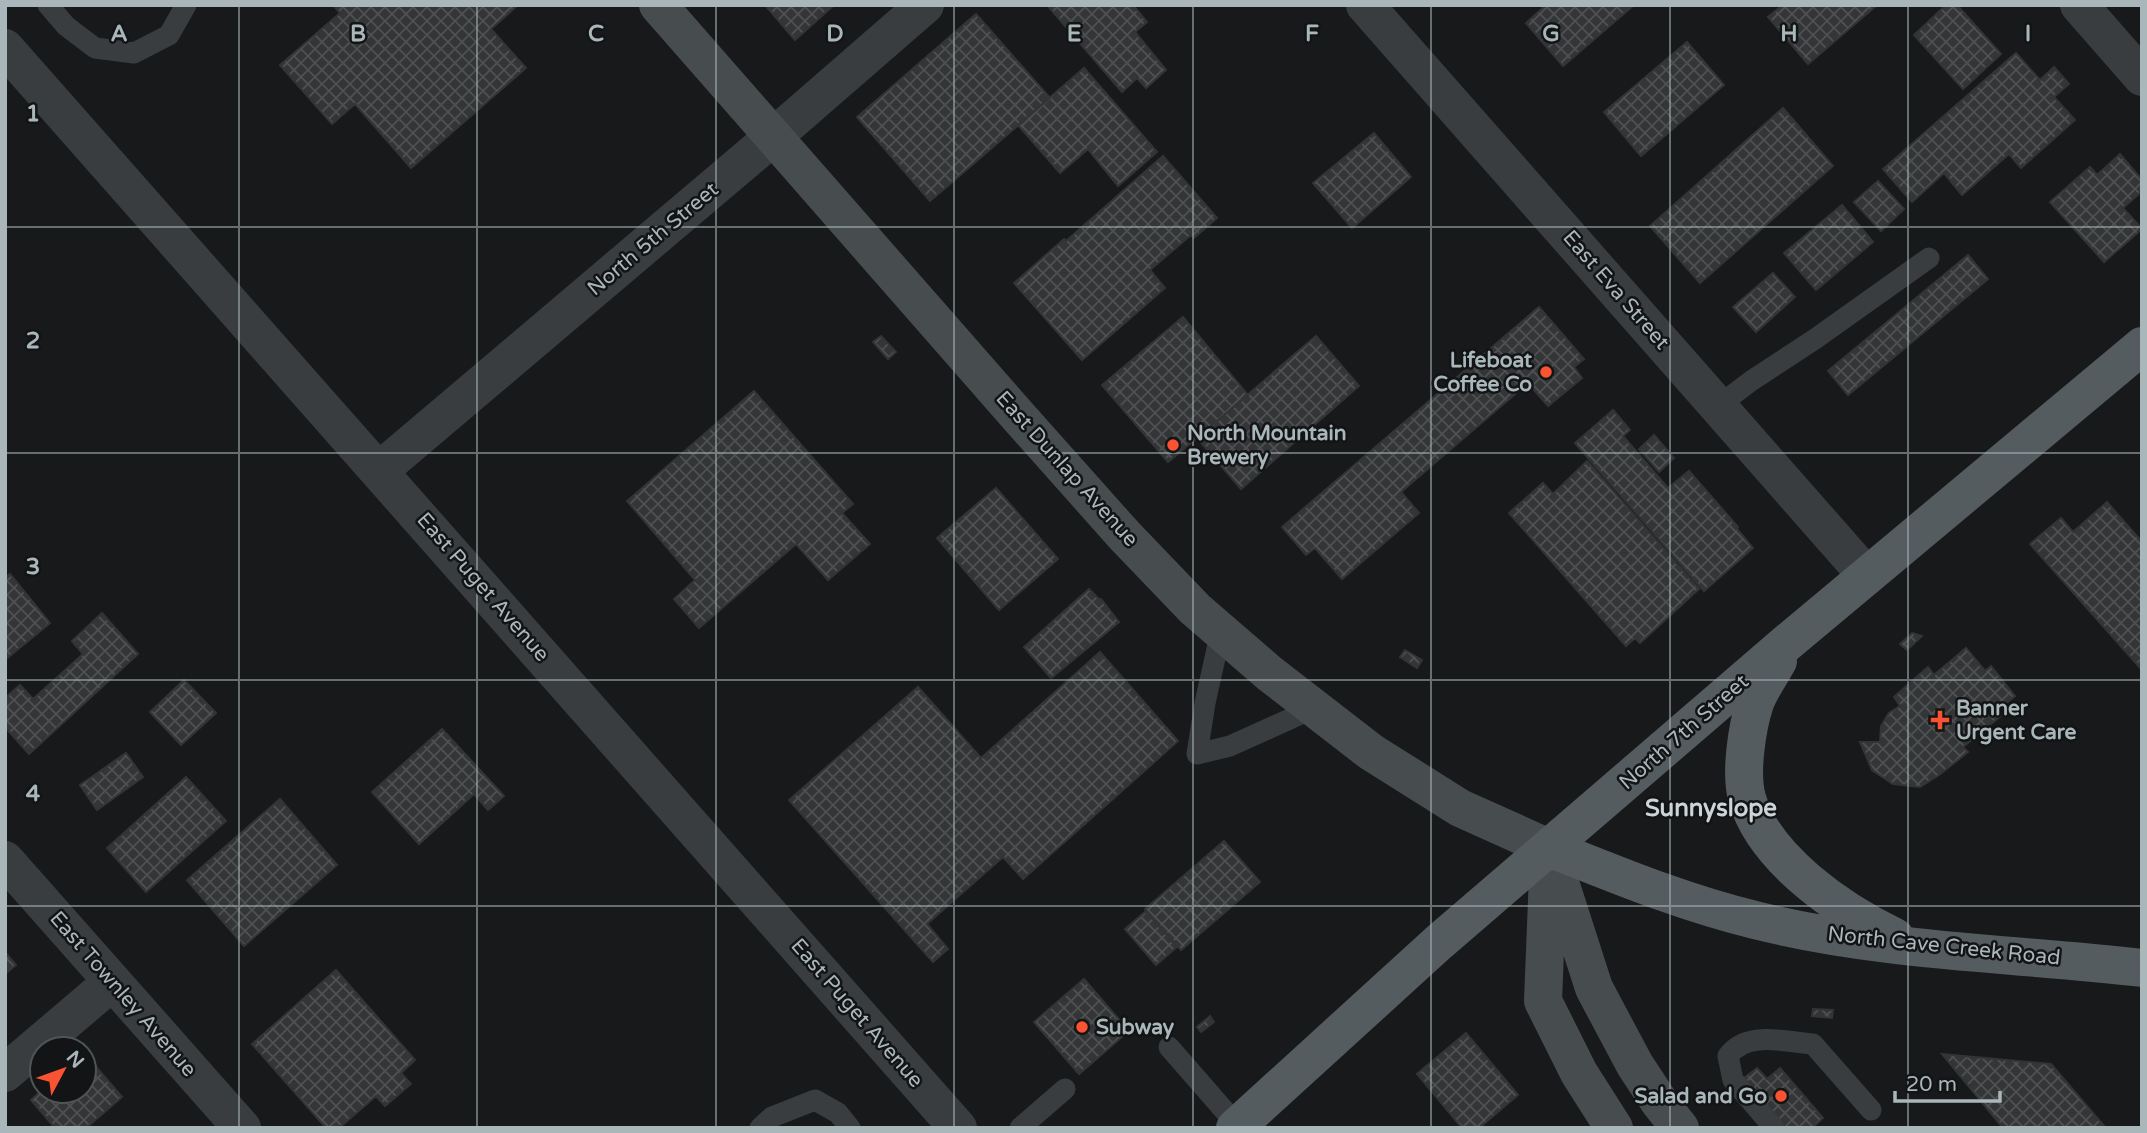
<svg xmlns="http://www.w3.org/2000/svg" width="2147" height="1133" font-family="'Varela Round',sans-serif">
	<defs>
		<pattern id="building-cross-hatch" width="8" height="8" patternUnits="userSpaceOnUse" patternTransform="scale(1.75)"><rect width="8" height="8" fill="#333536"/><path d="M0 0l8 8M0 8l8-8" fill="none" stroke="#4e5051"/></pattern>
	</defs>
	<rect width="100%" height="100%" fill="#18191a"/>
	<path fill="url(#building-cross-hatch)" stroke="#323436" stroke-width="2" d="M333,5H518L491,29L526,68L411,168L355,104L332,124L280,65L340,13Z
		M765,5H834L795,40Z
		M1047,5H1133L1147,22L1135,32L1166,70L1146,88L1137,78L1122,92Z
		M1546,5H1634L1563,66L1526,23Z
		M1783,5H1877L1808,64L1768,17Z
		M1946,5H1957L2001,54L1963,89L1914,35Z
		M976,14L1050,98L930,201L857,117Z
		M1687,42L1724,85L1641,156L1604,112Z
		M2016,53L2040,80L2054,67L2069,84L2054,97L2075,120L2021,168L2009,154L1962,195L1944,173L1912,202L1883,169Z
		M1084,68L1157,152L1118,186L1088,149L1060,173L1018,125Z
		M1783,108L1833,166L1700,283L1650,226Z
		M1374,133L1411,177L1352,228L1313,183Z
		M2120,154L2142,180V191L2123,208L2142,229L2104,262L2050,202L2090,167L2097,175Z
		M1163,156L1217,218L1194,238L1191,235L1150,270L1165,288L1082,360L1014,283L1064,239L1066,241Z
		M1878,181L1904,209L1881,231L1854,202Z
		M1842,205L1873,242L1816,290L1784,253Z
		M1968,255L1988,279L1848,395L1828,371Z
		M1773,273L1795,297L1756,332L1733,307Z
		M1539,307L1584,359L1574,367L1582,378L1548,406L1528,383L1401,492L1419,513L1342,579L1315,548L1306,555L1282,527Z
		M1183,317L1248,395L1168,462L1102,385Z
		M881,336L896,352L888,359L873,342Z
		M1316,336L1359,386L1241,489L1197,438Z
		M754,391L853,504L842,513L870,544L828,580L796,544L699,628L674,599L695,580L627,501Z
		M1613,410L1630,430L1623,436L1668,488L1689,471L1738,527L1737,529L1753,548L1704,591L1575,443Z
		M1654,435L1674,458L1659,472L1639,449Z
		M1587,461L1699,589L1640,643L1635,638L1626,646L1509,513L1543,483L1553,494Z
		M996,488L1058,559L999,610L937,538Z
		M2107,502L2142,542V670L2030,544L2061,518L2073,532Z
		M10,574L50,623L5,660V578Z
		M1089,589L1100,600L1101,599L1119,622L1051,678L1024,647Z
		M102,613L138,654L29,754L5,727V698L20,685L33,699L83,654L72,641Z
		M1912,633L1922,636L1907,650L1900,644Z
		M1966,648L1985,671L1991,666L2015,696L1999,709L2003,714L1963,747L1968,752L1939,775L1920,787L1893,784L1872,770L1860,742H1880L1881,726L1889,713L1900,706L1894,697L1928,667L1934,675Z
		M1405,650L1422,660L1417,668L1400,657Z
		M1100,652L1178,741L1023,879L1003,857L927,924L948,949L933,962L789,800L918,687L981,758Z
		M184,680L216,713L181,745L150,712Z
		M442,729L504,796L488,810L474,794L419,844L372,792Z
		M126,753L143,777L97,810L80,785Z
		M186,777L226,821L146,892L107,848Z
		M280,799L337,865L244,946L187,880Z
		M1224,841L1260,882L1181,950L1145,909Z
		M1146,911L1177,947L1156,965L1125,929Z
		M5,952L16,965L5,974Z
		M336,970L415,1060L401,1073L411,1084L385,1106L376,1096L339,1128H326L252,1044Z
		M1084,979L1129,1031L1079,1074L1034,1022Z
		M1813,1009L1833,1010L1832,1018L1812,1016Z
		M1210,1016L1214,1022L1201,1032L1197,1027Z
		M1466,1033L1518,1095L1479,1128H1462L1417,1074Z
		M85,1054L122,1097L86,1128H55L31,1100L42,1090L84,1091Z
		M1942,1054L2051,1064L2105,1127L2003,1128Z
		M1757,1068L1767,1079L1780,1068L1823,1118L1812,1128H1786L1744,1078Z"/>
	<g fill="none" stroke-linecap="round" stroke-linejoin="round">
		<path stroke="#393d3f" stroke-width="21" d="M48,5L66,26L95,48L134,53L169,35L186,5
			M1718,406L1751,381L1815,339L1929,258
			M1221,631L1205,703L1197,754L1230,746L1314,708
			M1169,1047L1237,1125
			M760,1128L772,1117L815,1100L838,1113L850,1128
			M1020,1128L1065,1089
			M1774,1128L1733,1080L1728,1056C1747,1030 1785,1042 1813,1044L1871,1110"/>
		<path stroke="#393d3f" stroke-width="38" d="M1365,5L1867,576
			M2079,5L2142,77
			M5,48L958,1128
			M380,470L773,137L925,5
			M5,860L242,1128
			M5,1073L112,982"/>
		<path stroke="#474d4f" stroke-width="38" d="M658,5L1018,416L1124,535L1195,609L1269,673L1371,752L1460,808L1549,848L1594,988L1635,1065L1660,1103L1680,1128
			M1548,875L1543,1001L1579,1073L1614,1128"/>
		<path stroke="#555c5f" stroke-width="38" d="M1778,661C1771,674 1760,689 1755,703C1747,727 1740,773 1747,798C1764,859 1841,911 1895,937
			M1549,848C1617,875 1684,903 1755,920C1882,952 2013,953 2142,968
			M1235,1128L1438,943L1789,641L2142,346"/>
	</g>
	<path fill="none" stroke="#aab7ba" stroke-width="2" stroke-opacity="0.55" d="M239,5V1128M477,5V1128M716,5V1128M954,5V1128M1193,5V1128M1431,5V1128M1670,5V1128M1908,5V1128M5,227H2142M5,453H2142M5,680H2142M5,906H2142"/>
	<g fill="#f95331" stroke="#131415" stroke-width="2.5">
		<circle cx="1546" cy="372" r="7"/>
		<circle cx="1173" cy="445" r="7"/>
		<path d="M1936.5 709.5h7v7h7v7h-7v7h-7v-7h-7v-7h7z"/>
		<circle cx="1082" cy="1027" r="7"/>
		<circle cx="1781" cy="1096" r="7"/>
	</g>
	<g text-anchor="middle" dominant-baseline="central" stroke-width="5" stroke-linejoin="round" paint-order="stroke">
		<g font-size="21" fill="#aab7ba" stroke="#131415">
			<text transform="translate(653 239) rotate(-40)">North 5th Street</text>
			<text transform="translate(1616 290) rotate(49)">East Eva Street</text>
			<text transform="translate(1067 469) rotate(48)">East Dunlap Avenue</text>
			<text transform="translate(483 587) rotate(49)">East Puget Avenue</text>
			<text transform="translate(1684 732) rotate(-41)">North 7th Street</text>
			<text transform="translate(1944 946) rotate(6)">North Cave Creek Road</text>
			<text transform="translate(123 994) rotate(49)">East Townley Avenue</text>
			<text transform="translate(857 1013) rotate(49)">East Puget Avenue</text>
		</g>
		<g font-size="21" font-weight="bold" fill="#aab7ba" stroke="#131415" text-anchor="start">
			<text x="1532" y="360" text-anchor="end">Lifeboat<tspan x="1532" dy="24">Coffee Co</tspan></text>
			<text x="1187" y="433">North Mountain<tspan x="1187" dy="24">Brewery</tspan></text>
			<text x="1956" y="708">Banner<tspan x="1956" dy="24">Urgent Care</tspan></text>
			<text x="1096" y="1027">Subway</text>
			<text x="1767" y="1096" text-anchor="end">Salad and Go</text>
		</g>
		<g font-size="24" font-weight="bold" fill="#cbd4d6" stroke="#131415">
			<text x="1711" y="808">Sunnyslope</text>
		</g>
	</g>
	<g font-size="23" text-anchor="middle" font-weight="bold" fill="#aab7ba" stroke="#131415" stroke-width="5" stroke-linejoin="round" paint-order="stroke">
		<text x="119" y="41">A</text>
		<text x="358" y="41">B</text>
		<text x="596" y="41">C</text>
		<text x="835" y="41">D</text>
		<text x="1074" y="41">E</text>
		<text x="1312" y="41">F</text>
		<text x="1551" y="41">G</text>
		<text x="1789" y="41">H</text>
		<text x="2028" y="41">I</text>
		<text x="33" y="121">1</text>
		<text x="33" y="348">2</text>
		<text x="33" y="574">3</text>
		<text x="33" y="801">4</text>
	</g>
	<rect width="2147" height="1133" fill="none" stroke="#aab7ba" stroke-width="14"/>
	<g transform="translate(63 1070) rotate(49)"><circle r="33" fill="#131415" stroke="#4f5557" stroke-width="2"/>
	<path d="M0-5L12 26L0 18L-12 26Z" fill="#f95331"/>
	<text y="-10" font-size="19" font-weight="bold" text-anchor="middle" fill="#aab7ba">N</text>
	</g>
	<path d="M1895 1091v10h105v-10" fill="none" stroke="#aab7ba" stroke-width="3.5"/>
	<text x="1906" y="1091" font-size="21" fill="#aab7ba" stroke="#131415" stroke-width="5" paint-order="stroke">20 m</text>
</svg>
